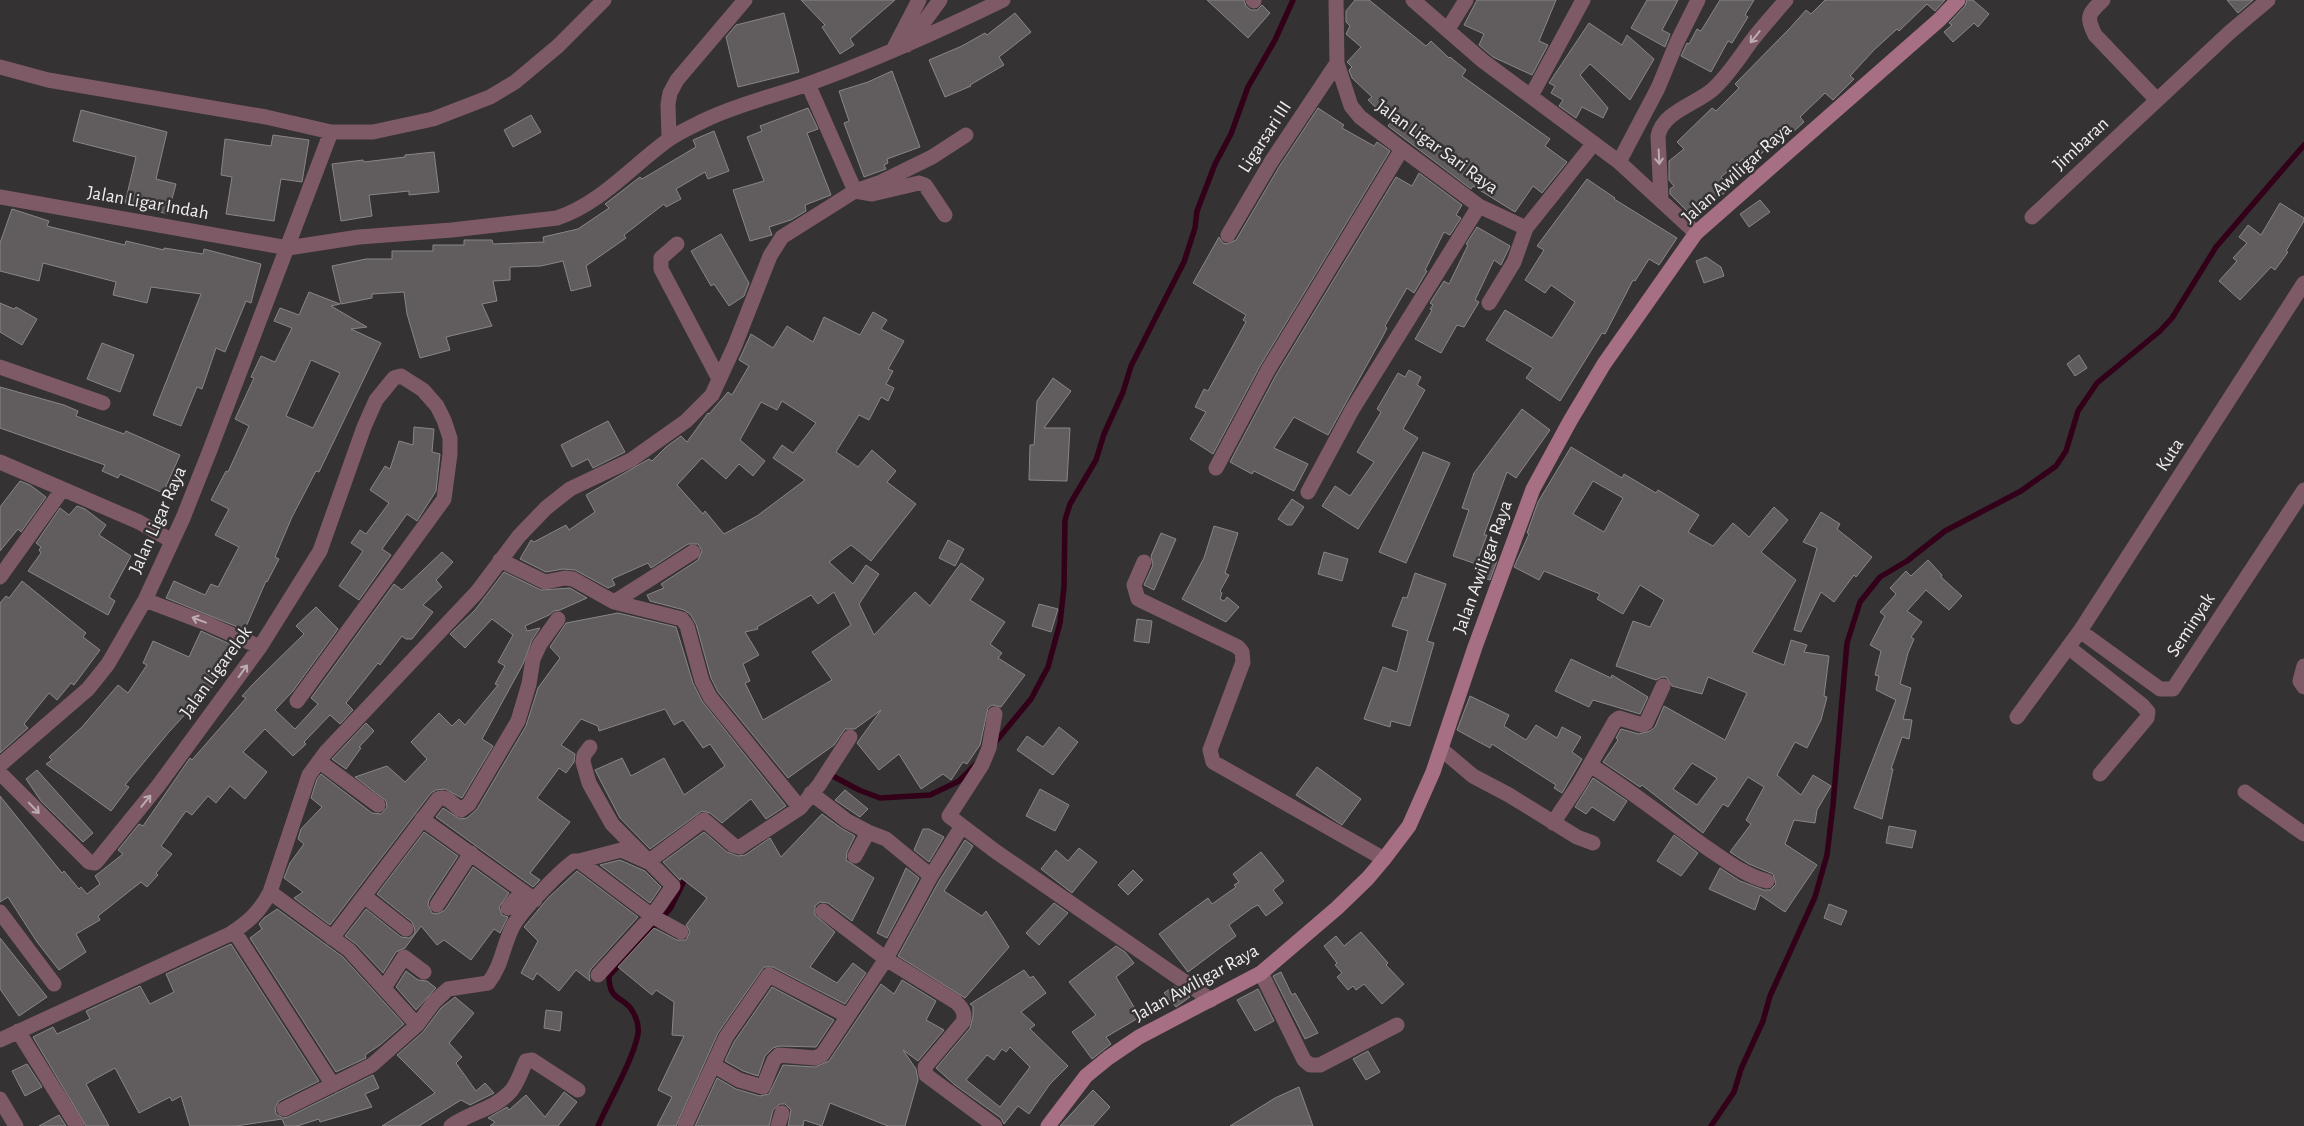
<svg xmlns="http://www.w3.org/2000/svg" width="2304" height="1126" font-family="'Alegreya Sans',sans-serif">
	<rect width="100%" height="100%" fill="#353233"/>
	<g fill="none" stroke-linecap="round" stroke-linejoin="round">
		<path stroke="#320019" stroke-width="5.5" d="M993,745L1031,699L1048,667L1060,623L1064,587L1065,520L1070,504L1096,460L1104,434L1123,392L1131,366L1184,262L1195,228L1197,211L1215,164L1231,134L1248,87L1275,40L1293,0
			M827,773L859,790L880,798L930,795L959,781L975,765
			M598,1126C609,1101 633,1060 638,1034C639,1027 637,1019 633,1012C624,995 609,1003 609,976L670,909L687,875
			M1711,1126L1734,1092L1741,1069L1763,1021L1770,996L1815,897L1827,855L1833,805L1847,643L1860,602L1880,577L1907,561L1945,531L2021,491L2056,466L2066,451L2078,411L2097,383L2160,331L2172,318L2216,247L2304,145"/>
	</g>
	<path fill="#615d5f" stroke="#8a8688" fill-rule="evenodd" d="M801,0H895L850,39L854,45L840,54L822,27L825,25Z
		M1207,0H1244L1246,6L1251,10H1257L1262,5L1270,13L1248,38Z
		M1355,0H1369L1426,46L1431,41L1449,58L1450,57L1466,70L1462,76L1550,139L1545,146L1567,162L1542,193L1533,186L1515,212L1473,186L1471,189L1388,126L1391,122L1368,100L1372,97L1352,78L1349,70L1352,67L1347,62L1361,47L1346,34L1350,26L1346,22V11Z
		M1477,0H1556L1539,41L1548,45L1532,75L1493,57L1479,45L1484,34L1464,25Z
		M1647,0H1678L1662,30L1670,34L1665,47L1631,28Z
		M1720,0H1754L1745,15L1748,17L1732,43L1728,41L1711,72L1681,56L1687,43L1689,44L1697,29L1701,31Z
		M1825,0H1945L1935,11L1927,4L1899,31L1897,29L1874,50L1850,76L1854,79L1833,100L1825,93L1800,117L1804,122L1793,132L1785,123L1762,143L1767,148L1750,165L1743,159L1721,177L1730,189L1692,216L1670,194V189L1674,186L1669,180V161L1684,149L1677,142L1712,108L1716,111L1739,88L1735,84L1790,28L1806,10L1811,14Z
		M1967,0H1973L1989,14L1978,27L1974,23L1953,42L1944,32L1952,25L1949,23L1965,6Z
		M2227,0H2253L2238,13Z
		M784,13L799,72L738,87L726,37L736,25Z
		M1015,13L1031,32L999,57L1004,65L970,85L971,86L945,97L929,60L962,46L985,33L987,35Z
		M1589,23L1622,45L1627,35L1654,59L1630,100L1590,64L1580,75L1608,108L1603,118L1582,107L1576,118L1559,106L1563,100L1551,93L1555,86L1549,83Z
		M892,71L920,147L887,159L888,163L884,165L886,169L864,177L844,123L849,121L839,91L868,82Z
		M808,108L818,129L807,133L831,195L805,205L806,211L791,220L769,227L772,235L750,241L733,190L764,181L747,137L762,131L760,126Z
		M1318,108L1344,125L1342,128L1374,146L1377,142L1390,151L1260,366L1213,454L1190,439L1206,412L1195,407L1204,389L1208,391L1246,322L1243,320L1246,315L1193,283L1219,237L1223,243L1227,244L1236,240L1279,167Z
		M81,110L167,132L156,179L176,184L168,214L125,203L136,157L73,141Z
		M531,115L541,132L513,147L504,130Z
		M714,131L729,171L708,179L705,172L676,189L681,199L666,207L664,204L624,235L626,238L586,266L591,286L571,291L563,261L541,266L510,267V280L493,281L497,301L482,304L492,326L446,337L450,350L420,358L407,314L404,292L372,294V298L341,304L332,266L366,259H392V251H433V245H464V240H492L493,244L544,242L543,237L578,229L609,208L605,204L640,177L642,179L696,147L693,140Z
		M273,135L309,140L302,182L281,179L274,221L226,214L232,177L221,175L225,139L271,146Z
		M434,152L439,192L409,195V191L369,195L372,216L341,221L332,164L363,160L364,162L405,157V155Z
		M1419,173L1462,205L1456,215L1461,218L1450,235L1444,232L1425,270L1427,271L1414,293L1407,288L1385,326L1387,328L1383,336L1328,435L1294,417L1274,448L1308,464L1294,491L1254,471L1252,474L1230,462L1276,375L1396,177L1412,186Z
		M1587,179L1615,198L1614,199L1677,238L1659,265L1649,259L1635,281L1633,280L1605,334L1602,333L1560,401L1526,378L1533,368L1486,340L1505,310L1552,338L1575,302L1551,285L1545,293L1525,280L1544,250L1537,246Z
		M1760,200L1770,212L1749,227L1740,214Z
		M2280,203L2304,218V221L2286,251L2288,252L2275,270L2271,267L2240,300L2219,281L2237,261L2233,258L2247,243L2239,237L2248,225L2261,235Z
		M12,209L49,221L47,226L125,245L126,241L164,250V248L203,254L204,249L261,264L251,303L246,301L225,352L216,348L202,389L197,387L181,426L153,415L201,294L151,287L147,303L113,295L116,282L43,263L39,281L0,271V243Z
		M1477,227L1510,246L1501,265L1494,260L1475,300L1479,302L1464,327L1457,325L1441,353L1415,339L1432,310L1430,309L1433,305L1430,303L1444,281L1449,284L1468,245L1466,244Z
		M721,234L749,283L744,296L729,306L714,284L711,286L691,251Z
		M1706,257L1721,267L1724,276L1704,283L1696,261Z
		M309,292L340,304L331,306L367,327L351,329L381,343L319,472L316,471L292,517L275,557L279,559L267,582L266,581L245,629L240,628L166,598L174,581L205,595L211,584L218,587L239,547L215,535L229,509L211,500L226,471L228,472L249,426L235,419L254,378L251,377L261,356L275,362L292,328L274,321L280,308L299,315ZM311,360L340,373L313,428L286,416Z
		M0,303L14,309L16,307L37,319L22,345L0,332Z
		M873,312L887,320L881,329L904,341L888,369L893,371L886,384L894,388L888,401L881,397L869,420L859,415L836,452L858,467L872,450L896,471L887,482L916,504L871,561L851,545L829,562L853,584L866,565L879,574L859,604L874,635L915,592L930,606L961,563L984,579L970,600L1005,622L990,644L1002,653L998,658L1025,675L1001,707L992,705L988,708L980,745L967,764L963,762L951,780L943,774L921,789L899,754L879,770L857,743L881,710L855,729H845L834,745L788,778L718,692L711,678L696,624L690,614L684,610L650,601L647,595L664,588L661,584L698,560L702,551L698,544H688L651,568L648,563L612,579L615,585L608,588L575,570L563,569L546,572L520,559L531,540L534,542L566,525L569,530L595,512L586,495L649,459L652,461L666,447L681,436L687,442L708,413L709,414L728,392L732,395L749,366L739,360L751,334L773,348L787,326L813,342L824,317L860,335ZM782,401L816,423L793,453L782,445L773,458L805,480L757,516L724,534L705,511L703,514L677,485L702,458L726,479L739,464L753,476L765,461L740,440L761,402L777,410ZM834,592L851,625L812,652L832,680L763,720L745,683L750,681L743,664L759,655L745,632L758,629L757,627L811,595L818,604Z
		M102,343L134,355L120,392L87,379Z
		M2079,355L2087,368L2075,376L2067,364Z
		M1409,370L1421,377L1417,385L1425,390L1403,429L1418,438L1358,529L1322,506L1335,486L1350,496L1374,462L1357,452L1381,412L1377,409L1398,373L1405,377Z
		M1053,378L1071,391L1044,428H1070L1067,481L1029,480L1030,445H1034L1037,401Z
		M0,387L64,405L78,411L76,416L124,434L126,431L180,455L163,493L120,474L118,478L102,471L105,465L0,428Z
		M1522,409L1550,430L1516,478L1507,472L1484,535H1487L1476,564L1453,556L1469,510L1462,508L1474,473Z
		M608,421L625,452L593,468L588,459L572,467L561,445Z
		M414,427L434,429L432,452L440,454L436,491L417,521L407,514L382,549L391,555L359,600L339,586L363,551L351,543L360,530L366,534L389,503L370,490L385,466L390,469L399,441L413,445Z
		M1571,447L1622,478L1624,474L1656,493L1658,490L1699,515L1688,532L1713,546L1733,523L1749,537L1774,507L1788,520L1761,552L1796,580L1752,652L1784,665L1791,640L1807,645L1804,652L1829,656L1824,696L1827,697L1821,720L1807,748L1795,742L1777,775L1801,795L1813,775L1831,786L1817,810L1815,823L1794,820L1785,844L1817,865L1785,912L1760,895L1755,910L1709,889L1720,868L1740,881L1764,890H1770L1776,884L1773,874L1749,864L1730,852L1751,824L1746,820L1764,787L1748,777L1728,807L1723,804L1703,833L1642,785L1640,787L1603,762L1618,740L1616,738L1621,729L1639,734L1650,731L1655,727L1664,706L1725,740L1747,693L1708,677L1702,694L1672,686L1666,677H1662L1656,680L1616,666L1633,621L1650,627L1664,600L1640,585L1623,614L1597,599L1600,594L1544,571L1539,580L1514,567L1529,534L1527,533L1538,502ZM1593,481L1623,498L1604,532L1573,514ZM1692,763L1717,778L1697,805L1673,789Z
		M1423,452L1450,463L1406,563L1379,552Z
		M20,481L30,485L46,497L21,532L18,529L0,551V507Z
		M1292,499L1304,507L1292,525H1287L1278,519Z
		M77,506L85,509L106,525L99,535L131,556L109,597L115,601L108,615L28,571L41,553L39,550L41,547L36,543L60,508L69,515Z
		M1821,512L1840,524L1837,529L1872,557L1856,577L1854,575L1834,602L1821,592L1801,632L1794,630L1817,548L1803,542Z
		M1214,526L1238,533L1225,573L1229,575L1220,591L1222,593L1220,599L1224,601L1227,597L1239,607L1226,622L1182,599L1204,558Z
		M1161,533L1176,539L1154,590L1144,585L1153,565L1151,556Z
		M948,540L964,549L955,566L939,558Z
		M442,552L453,562L436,580L442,587L423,605L433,612L412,639H406L402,636L380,665L378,663L346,703L353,710L340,724L330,715L304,742L306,744L293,756L265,729L243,752L267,772L245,799L230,786L216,803L208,796L192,815L186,811L161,846L172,854L156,873L158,875L147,887L141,882L98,916L100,920L76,934L86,952L59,970L37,942L8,897L0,902V796L62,873L64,871L79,889L81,887L87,894L100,884L95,876L123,854L118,850L139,824L143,826L190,758L192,760L246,698L242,696L255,682L304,634L296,626L316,607L338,629L293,691L275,710L295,729L318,704L311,698L394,584L402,590Z
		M1324,552L1348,559L1342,581L1318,574Z
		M1484,556L1497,561L1490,580L1477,576Z
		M1928,560L1942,575L1941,577L1962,596L1949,610L1926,590L1907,611L1922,622L1911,637L1914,639L1908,653L1900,684L1911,688L1903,719L1912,720L1909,739L1902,737L1891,769H1893L1882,819L1854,808L1896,700L1876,690L1879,676L1875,675L1881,651L1870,645L1885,616L1880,612L1896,594L1890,588L1906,571L1911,576Z
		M504,572L541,590L570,588L587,598L560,610L554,611L549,615L525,626L527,631L540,628L532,640L523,664L482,739L493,746L462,798L445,789L436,790L431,793L330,925L294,898L303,892L284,878L290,863L304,844L298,839L301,829L322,807L311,798L317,779L321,774L372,813L381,814L387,807L386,801L355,777L387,766L405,782L427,759L411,742L439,713L452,726L459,719L465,725L498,685L495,684L505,666L498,662L513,635L492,619L465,648L450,634L475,610Z
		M1415,573L1446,584L1427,641L1434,643L1410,726L1391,721L1390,727L1364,719L1383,667L1397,672L1408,631L1392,626L1403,597L1407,598Z
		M22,581L86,633L83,637L100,650L74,685L71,683L57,700L49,693L24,724L28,728L0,753V603L6,596L9,598Z
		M1039,604L1058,609L1051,632L1032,626Z
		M618,613L676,627L693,683L702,701L786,806L766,819L751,799L722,823L710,813L702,811L650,849L620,818L595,770L622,758L631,776L664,758L684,795L725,766L710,744L703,748L683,720L674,725L665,709L599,731L598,726L581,719L561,745L575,754L574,762L566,773L559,768L537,798L570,822L530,873L540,880L533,887L436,817L443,808L460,819L467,818L477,809L526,726L538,688L560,658L550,647L566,623Z
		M1137,619L1152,621L1149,643L1134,641Z
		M201,631L232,645L212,688H209L169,732L125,785L129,787L111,811L46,764L52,760L49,757L82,727L118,685L128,693L147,665L143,663L153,641L189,657Z
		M1571,659L1611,678L1612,675L1648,697L1640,714L1593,700L1589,707L1555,691Z
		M1470,696L1509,715L1504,726L1526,740L1536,725L1557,738L1562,727L1581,737L1572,752L1582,759L1562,793L1554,788L1556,785L1492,744L1490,748L1457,730Z
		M366,723L374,731L359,747L361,748L346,769L332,759Z
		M1059,727L1078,742L1053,775L1017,750L1027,736L1043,747Z
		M1317,767L1361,799L1342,825L1296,795Z
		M37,770L93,833L83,842L41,801L26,779Z
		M1593,778L1627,801L1614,821L1592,807L1586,814L1575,807Z
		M1040,789L1069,805L1055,831L1026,816Z
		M845,790L868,809L860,817L835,800Z
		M822,814L841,828L855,836L847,852L846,860L874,878L852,921L828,903L820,902L815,906V915L835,932L810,967L837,983L853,963L866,973L845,1004L773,967H764L718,1033L676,1126H657L672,1097L658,1090L684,1036L672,1035L674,1002L656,990L652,995L618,967L654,928L677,940H686L690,932L686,925L707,898L681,878L680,880L663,862L704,832L727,852L738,856L745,855L770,838L781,857Z
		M1889,826L1916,831L1912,848L1886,843Z
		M923,829H929L944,837L929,862L914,850Z
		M424,832L458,856L429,900L428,905L432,913L437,914L445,910L473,867L509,893L499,907L502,915L508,917L500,933L494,929L471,960L444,940L437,945L421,926L405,948L396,952L383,973L356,944L345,936L366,909L401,937L409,938L414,934L415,930L412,922L377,894Z
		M1674,835L1698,853L1681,876L1657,861Z
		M965,840L973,846L944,891L982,916L986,911L1009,947L965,998L898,956L939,881Z
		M1079,848L1097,862L1072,893L1041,869L1056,850L1068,861Z
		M1261,852L1284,881L1273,890L1283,903L1266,916L1258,905L1252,908L1229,925L1236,936L1188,972L1159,934L1208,898L1212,904L1236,887L1234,885L1239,882L1233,874Z
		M620,860L645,871L661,887L650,903L600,865Z
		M906,868L919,878L887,938L877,933Z
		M1133,870L1143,880L1128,895L1118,885Z
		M577,871L638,917L591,969L589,973L590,981L576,970L559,991L537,973L533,980L521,973L538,941L524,927L548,898Z
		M1054,903L1068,913L1039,945L1026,933Z
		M1829,904L1847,911L1841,925L1824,918Z
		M277,909L343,957L404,1024L380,1045L365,1055L366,1058L336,1072L250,938L262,929L259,924L264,918Z
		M1361,932L1388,963L1386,965L1404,984L1382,1004L1364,984L1356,990L1353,986L1348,990L1337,977L1342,973L1335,965L1337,963L1324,946L1336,936L1344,946Z
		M0,938L47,997L19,1016L0,989Z
		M231,944L319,1081L279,1101L275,1108L276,1114L283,1118L288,1117L373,1075L379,1088L365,1094L372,1107L320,1122L319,1119L297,1126H285L282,1119L236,1126H190L181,1096L172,1101L170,1097L139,1113L115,1068L86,1084L109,1126H86L33,1037L53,1027L57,1034L90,1019L86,1011L140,986L150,1004L174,992L166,974Z
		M1116,946L1125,952L1134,963L1116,977L1140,1017L1106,1037L1111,1044L1092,1059L1072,1032L1096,1015L1069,982Z
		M1024,970L1030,978L1033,976L1046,993L1021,1012L1035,1025L1030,1029L1068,1066L1050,1084L1029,1114L1018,1106L1004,1124L1001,1118L955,1085L936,1068L970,1028L973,1016V1006L970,1004ZM1010,1047L1030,1067L1000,1107L966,1080L987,1055L994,1060L1002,1049L1006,1052Z
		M406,971L418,980L427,981L436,988L416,1010L396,987Z
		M1281,972L1292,995L1295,993L1318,1033L1305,1039L1273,976Z
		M902,980L936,1001L926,1020L944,1030L918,1061L903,1050L916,1069L918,1080L905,1126H888L830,1103L822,1126L804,1120L803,1126H788L791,1110L785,1104H780L773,1110L769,1126H695L717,1078L736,1089L760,1096L769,1094L783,1065L815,1067L829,1061L881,984L894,994Z
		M1174,986L1190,997L1176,1007L1164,993Z
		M772,987L834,1020L816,1047L779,1046L773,1048L765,1056L758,1076L743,1071L725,1061L734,1042Z
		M1258,989L1274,1021L1255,1031L1237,1000Z
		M455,997L474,1013L449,1043L462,1057L456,1063L476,1091L485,1083L494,1093L470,1105L461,1100L419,1126H382L435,1093L397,1055L423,1032L441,1008Z
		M546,1010L562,1012L560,1031L544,1028Z
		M1368,1051L1380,1072L1366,1080L1353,1059Z
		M27,1064L42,1087L25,1096L12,1071Z
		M1299,1087L1313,1126H1230L1275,1098Z
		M1093,1090L1110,1107L1093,1126H1060Z
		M564,1092L577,1102L558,1126H490L495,1122L488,1118L507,1107L509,1110L526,1095L545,1117Z
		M59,1115L66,1126H39Z"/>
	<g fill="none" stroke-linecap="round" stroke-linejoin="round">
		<path stroke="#7e5a67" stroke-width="15" d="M1253,0L1254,1
			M1336,0L1337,63L1351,106L1360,117L1402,149L1479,206L1526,228L1594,143
			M1413,0L1483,61L1619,162L1696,233
			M2103,0C2088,14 2086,16 2095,35L2157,100
			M1448,29L1466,0
			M907,45L940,0
			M893,50L919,0
			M0,67L48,80L266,117L331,132H373L433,119L490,97L515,82L558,46L604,0
			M808,84L855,191L872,194L919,183L925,185L945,215
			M1531,96L1583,0
			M669,138L668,104L670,93L677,80L745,0
			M1619,162L1658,88L1677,42L1698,0
			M0,197L288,248L359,237L452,230L557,218C600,204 632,166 668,140C679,132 693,126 705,120C738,104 774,96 808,84C875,60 939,31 1003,0
			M1661,199L1658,136C1663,112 1694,105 1712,90C1729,75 1740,56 1753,39C1764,25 1775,13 1786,0
			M2032,217L2230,32L2268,0
			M1228,235L1271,162L1337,63
			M677,244L661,258V269L719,379
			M1489,303L1514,262L1526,228
			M0,367L103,403
			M0,462L139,522L172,541
			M1216,468L1268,370L1402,149
			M1308,492L1352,410L1479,206
			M500,560L545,582L565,578L573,579L614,602L693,552
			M1144,562L1134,585L1138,599L1238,647L1242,652L1243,662L1210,750L1213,762L1384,859
			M0,577L62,490
			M145,600L206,623L260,647
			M614,602L682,619L687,626L702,681L710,697L800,808
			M2080,631L2160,689H2173L2304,490
			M2068,647L2142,705L2148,712L2147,718L2100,774
			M2304,666L2300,681L2304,687
			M995,714L989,748L982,765L949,816L995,851L1211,1000
			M2017,717L2080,631L2304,283
			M590,747L584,755L583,762L589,783L612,824L673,886L652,916L598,975
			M1441,749L1473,776L1509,795L1577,837L1593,843
			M320,762L378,805
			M0,765L88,689L108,664L145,600L183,518L210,450L331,132
			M1590,765C1632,791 1670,822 1710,850C1728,862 1746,876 1767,881
			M0,773L89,862L95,863L97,861L158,786L260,647L320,551L364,427L376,400L394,378L401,376L423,390L437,406L444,420L450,438V454L444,499L297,701
			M2245,792L2304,834
			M811,793L847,821L868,832L886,839L931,876
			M422,819L535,900
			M1553,823L1579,784L1615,721L1619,718L1642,725L1646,723L1663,686
			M855,856L868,832
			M579,861L621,850L648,862L704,820L733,845L740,847L800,808L819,785L850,737
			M270,892L349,950L417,1025
			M364,896L406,929
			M437,905L471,853
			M508,908L522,891
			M823,911L886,959L956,1002C962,1008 966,1013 963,1022L925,1067L926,1075L995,1126
			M0,912L54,984
			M234,931L333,1085
			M332,938L438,799C448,795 453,805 461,810L469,804L518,721L529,684L533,659L540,644L558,619
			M1261,973L1304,1060L1310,1065H1320L1397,1025
			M384,988L404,957L424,972
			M18,1031L77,1126
			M0,1040L230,934C248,922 260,912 270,892L309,775L326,752L477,592L519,536L546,508L570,489L631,460L686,421L712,395L735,345L770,256L782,237L855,191L881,182L932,157L966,135
			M713,1065L739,1080L763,1087L774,1060L779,1055L815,1058L822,1055L886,959L931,876L962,826
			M0,1099L16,1126
			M284,1109L372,1065L417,1025L434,1002L448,989L488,983C502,966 503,945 513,926C522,910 559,872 574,861H579L652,916L681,932
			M451,1126C469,1113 494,1109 509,1093C517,1086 521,1071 526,1061L532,1060L578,1090
			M685,1126L726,1037L769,975L848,1016
			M778,1126L782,1113"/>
		<path stroke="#a66f84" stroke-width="15" d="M1048,1126L1086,1076L1108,1058L1139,1037L1261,973L1337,908L1368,878L1384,859L1409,826L1433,772L1475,647L1533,489L1570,421L1604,364L1696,233L1939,20L1958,0"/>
	</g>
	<defs><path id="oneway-shaft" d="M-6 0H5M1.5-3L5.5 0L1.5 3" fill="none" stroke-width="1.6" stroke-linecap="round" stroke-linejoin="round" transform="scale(1.25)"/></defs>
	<g stroke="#bdabb2">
		<use href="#oneway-shaft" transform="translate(1755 37) rotate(129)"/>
		<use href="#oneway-shaft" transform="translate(1659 157) rotate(87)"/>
		<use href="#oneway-shaft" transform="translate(199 620) rotate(-159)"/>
		<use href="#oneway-shaft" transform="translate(243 671) rotate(-54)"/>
		<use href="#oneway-shaft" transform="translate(146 801) rotate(-51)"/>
		<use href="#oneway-shaft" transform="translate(34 808) rotate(46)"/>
	</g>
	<g text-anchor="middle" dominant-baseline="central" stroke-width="5" stroke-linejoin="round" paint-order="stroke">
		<g font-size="19" fill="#f0eeef" stroke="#353233">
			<text transform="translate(1265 137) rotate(-57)">Ligarsari III</text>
			<text transform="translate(2081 144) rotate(-43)">Jimbaran</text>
			<text transform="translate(1437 147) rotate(36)">Jalan Ligar Sari Raya</text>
			<text transform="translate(1737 173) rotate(-42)">Jalan Awiligar Raya</text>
			<text transform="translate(148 203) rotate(10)">Jalan Ligar Indah</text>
			<text transform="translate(2170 455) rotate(-57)">Kuta</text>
			<text transform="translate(158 520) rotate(-66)">Jalan Ligar Raya</text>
			<text transform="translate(1483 567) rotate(-70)">Jalan Awiligar Raya</text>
			<text transform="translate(2191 625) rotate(-57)">Seminyak</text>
			<text transform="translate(216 672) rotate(-54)">Jalan Ligarelok</text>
			<text transform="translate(1196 983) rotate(-29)">Jalan Awiligar Raya</text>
		</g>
	</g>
</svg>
